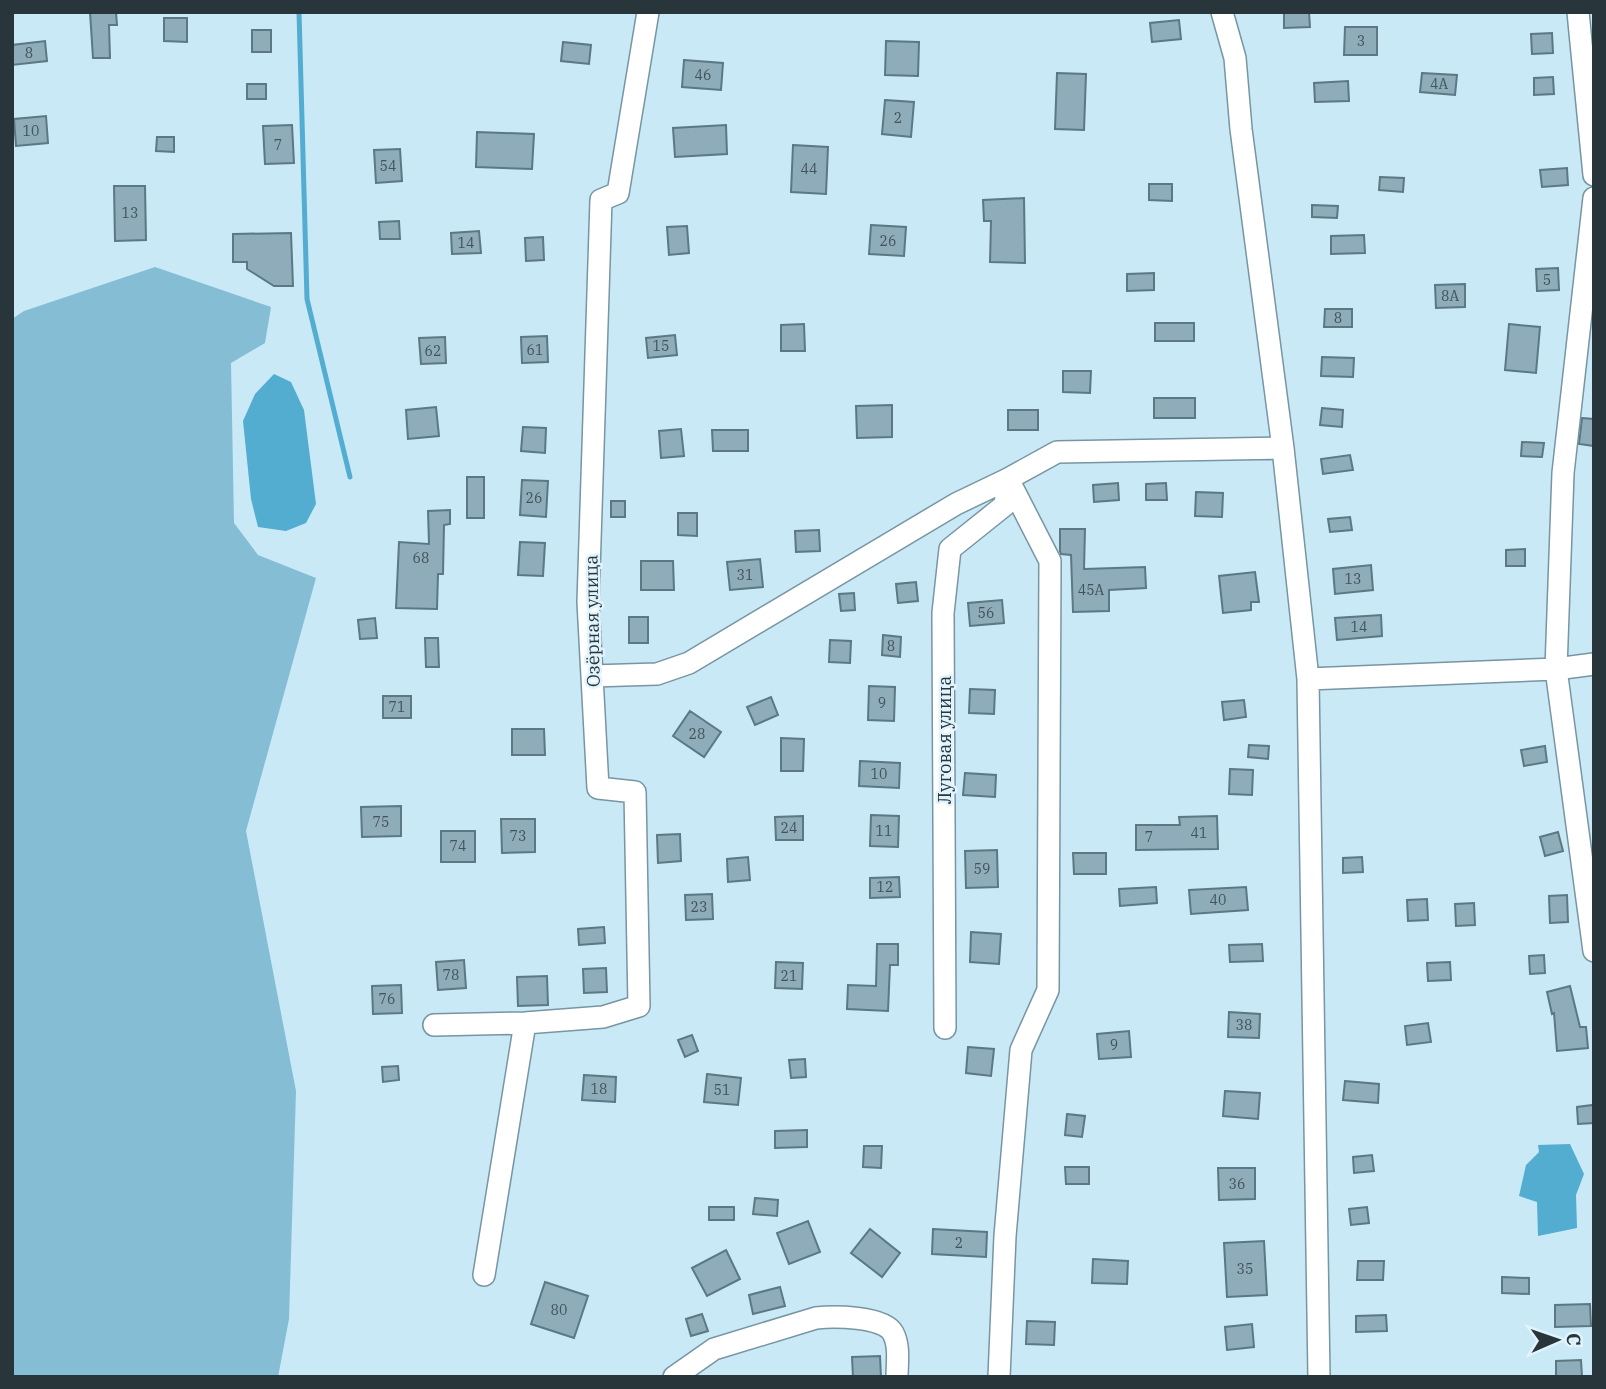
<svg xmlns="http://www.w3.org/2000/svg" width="1606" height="1389" font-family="'IBM Plex Serif',serif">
	<rect width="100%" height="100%" fill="#c9e9f7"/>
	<path fill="#85bdd5" d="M155,267L271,307L265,343L231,363L234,523L258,555L316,578L246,831L296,1091L289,1319L278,1377H12V319L24,311Z"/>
	<path fill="#52add0" d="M274,374L291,382L304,410L316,504L306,523L286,531L258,527L251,499L243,421L255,394Z
		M1570,1144L1584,1174L1576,1195L1577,1228L1538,1236L1537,1202L1519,1196L1526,1165L1539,1152L1538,1145Z"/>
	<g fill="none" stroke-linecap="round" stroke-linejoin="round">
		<path stroke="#52add0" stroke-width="5" d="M299,12L307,299L350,477"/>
	</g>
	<path fill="#8eacb9" stroke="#5b7884" stroke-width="2" d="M90,12H116L117,25H109L110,58H93Z
		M1284,12H1309L1310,27L1284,28Z
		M164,18H187V42L164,41Z
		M1179,20L1181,39L1152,42L1150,23Z
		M1345,27H1377V55H1344Z
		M252,30H271V52H252Z
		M1552,33L1553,53L1532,54L1531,34Z
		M45,41L47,61L12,65V45Z
		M886,41L919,42L918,76L885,75Z
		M563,42L591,45L589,64L561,61Z
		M684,60L723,63L721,90L682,87Z
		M1057,73L1086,74L1084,130L1055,129Z
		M1422,73L1457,75L1455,95L1420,92Z
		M1553,77L1554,94L1534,95V78Z
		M1348,81L1349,101L1315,102L1314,83Z
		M247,84H266V99H247Z
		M885,100L914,102L911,137L882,134Z
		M46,116L48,143L16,146L14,119Z
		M292,125L294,163L265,164L263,126Z
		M726,125L727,154L675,157L673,128Z
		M477,132L534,134L532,169L476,167Z
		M157,137H174V152L156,151Z
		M793,145L828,147L826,194L791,192Z
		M400,149L402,181L376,183L374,150Z
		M1567,168L1568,185L1542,187L1540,170Z
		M1380,177L1404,178L1403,192L1379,190Z
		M1149,184H1172V201L1149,200Z
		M114,186H145L146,240L115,241Z
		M1024,198L1025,263L990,262L991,221H984L983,200Z
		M1312,205L1338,206L1337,218L1312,217Z
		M399,221L400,239H380L379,222Z
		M871,225L906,227L904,256L869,254Z
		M687,226L689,253L669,255L667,227Z
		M479,231L481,253L452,254L451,233Z
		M291,233L293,286H274L247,269V262H233V234Z
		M1364,235L1365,253L1331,254V236Z
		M543,237L544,260L526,261L525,238Z
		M1558,268L1559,290L1537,291L1536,269Z
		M1154,273V290L1127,291V274Z
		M1465,284V307L1436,308L1435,285Z
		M1325,309H1352V327H1324Z
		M1155,323H1194V341H1155Z
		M804,324L805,351H781V325Z
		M1509,324L1540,327L1536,373L1505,370Z
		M675,335L677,355L648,358L646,338Z
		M547,336L548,362L522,363L521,337Z
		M445,337L446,363L421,364L419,338Z
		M1322,357L1354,358L1353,377L1321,376Z
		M1063,371H1091L1090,393L1063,392Z
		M1154,398H1195V418H1154Z
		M892,405V437L857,438L856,406Z
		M436,407L439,436L408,439L406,410Z
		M1322,408L1343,410L1342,427L1320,425Z
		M1008,410H1038V430H1008Z
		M1582,418L1594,419V446L1579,444Z
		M523,427L546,428L545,453L521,451Z
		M681,429L684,456L661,458L659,431Z
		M712,430H748V451H713Z
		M1522,442L1544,443L1542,457L1521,456Z
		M1350,455L1353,470L1323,474L1321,459Z
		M467,477H484V518H467Z
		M522,480L548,481L546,517L520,515Z
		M1118,483L1119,500L1094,502L1093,485Z
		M1166,483L1167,500H1146V484Z
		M1196,492L1223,493L1222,517L1195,516Z
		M611,501H625V517H611Z
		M450,510V524L444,525L443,574H438L437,609L396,608L399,542L429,544L428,511Z
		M678,513H697V536L678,535Z
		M1350,517L1352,530L1330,532L1328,519Z
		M1060,529H1085L1084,569L1145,567L1146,588L1109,590V611L1073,612L1071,555L1061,554L1060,551Z
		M819,530L820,551L796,552L795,531Z
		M520,542L545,543L543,576L518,575Z
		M1525,549V566H1506V550Z
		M760,559L763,587L730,590L727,562Z
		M641,561H673L674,590H641Z
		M1371,565L1373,590L1335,594L1333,569Z
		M1255,572L1259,602H1251V610L1223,613L1219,576Z
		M916,582L918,601L898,603L896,584Z
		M854,593L855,610L841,611L839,594Z
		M1002,600L1004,623L970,626L968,603Z
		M1381,615L1382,636L1337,640L1335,618Z
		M629,617H648V643H629Z
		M375,618L377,638L360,639L358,620Z
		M883,635L901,637L900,657L882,655Z
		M425,638H438L439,667H426Z
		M830,640L851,641L850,663L829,662Z
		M869,686L895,687L894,721L868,720Z
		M970,689L995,690L994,714L969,713Z
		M383,696H411V718H383Z
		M771,697L778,715L755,725L747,707Z
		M1244,700L1246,717L1224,720L1222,702Z
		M690,711L721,732L704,757L673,736Z
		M512,729H544L545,755H512Z
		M781,738L804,739L803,771H781Z
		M1249,745L1269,746L1268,759L1248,757Z
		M1545,746L1547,762L1524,766L1521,750Z
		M860,761L900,763L899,788L859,786Z
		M1230,769L1253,770L1252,795L1229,794Z
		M965,773L996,775L995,797L963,795Z
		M401,806V836L362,837L361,807Z
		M871,815L899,816L898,847L870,846Z
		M803,816V840H776L775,817Z
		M1217,816L1218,849L1136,850V825H1180L1179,817Z
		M501,819H535V852L502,853Z
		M441,831H475V862H441Z
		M1558,832L1563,851L1545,856L1540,837Z
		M680,834L681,861L658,863L657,835Z
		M997,850L998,887L966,888L965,851Z
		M1073,853H1106V874H1074Z
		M748,857L750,880L728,882L727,859Z
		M1362,857L1363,872L1343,873V858Z
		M899,877L900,897L870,898V878Z
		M1156,887L1157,903L1120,906L1119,889Z
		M1246,887L1248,910L1191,914L1189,890Z
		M712,894L713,919L686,920L685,895Z
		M1567,895L1568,922L1550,923L1549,896Z
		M1427,899L1428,920L1408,921L1407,900Z
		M1474,903L1475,925L1456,926L1455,904Z
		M604,927L605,943L579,945L578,929Z
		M971,932L1001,934L999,964L970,962Z
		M877,944H898V965H890L888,1011L847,1009L848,985L876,986Z
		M1262,944L1263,961L1230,962L1229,945Z
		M1544,955L1545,973L1530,974L1529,956Z
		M464,960L466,988L438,990L436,962Z
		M776,962L803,963L802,989L775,988Z
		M1450,962L1451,980L1428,981L1427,963Z
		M606,968L607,992L584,993L583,969Z
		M547,976L548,1005L518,1006L517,977Z
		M401,985L402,1013L373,1014L372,986Z
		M1570,986L1580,1027H1586L1588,1048L1557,1051L1554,1013L1552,1014L1547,992Z
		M1229,1012L1260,1014L1259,1038L1228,1037Z
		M1428,1023L1431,1042L1407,1045L1405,1026Z
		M1129,1031L1131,1057L1099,1059L1097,1034Z
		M692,1035L698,1051L685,1057L678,1040Z
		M968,1047L994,1049L991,1076L966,1073Z
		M805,1059L806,1077L791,1078L789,1060Z
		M398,1066L399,1080L383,1082L382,1067Z
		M707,1074L741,1078L738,1105L704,1102Z
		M584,1075L616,1077L615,1102L582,1100Z
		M1345,1081L1379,1084L1378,1103L1343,1100Z
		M1225,1091L1260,1093L1258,1119L1223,1116Z
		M1593,1105L1594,1123L1578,1124L1577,1107Z
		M1067,1114L1085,1116L1082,1137L1065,1135Z
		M807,1130V1147L775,1148V1131Z
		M864,1146H882L881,1168L863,1167Z
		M1372,1155L1374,1171L1354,1173L1353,1157Z
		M1065,1167H1089V1184H1066Z
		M1218,1168H1255V1199L1219,1200Z
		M755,1198L778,1200L777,1216L753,1214Z
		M709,1207H734V1220H709Z
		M1367,1207L1369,1223L1351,1225L1349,1209Z
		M808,1221L820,1252L789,1264L777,1233Z
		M870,1229L900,1253L882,1277L851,1253Z
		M933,1229L987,1232L986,1257L932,1254Z
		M1264,1241L1267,1295L1227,1297L1224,1243Z
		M726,1250L740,1279L707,1296L692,1268Z
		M1093,1259L1128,1261L1127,1284L1092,1283Z
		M1358,1261H1384L1383,1280H1357Z
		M1502,1277L1529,1278V1294L1502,1293Z
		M545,1282L588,1296L574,1338L531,1324Z
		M780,1287L785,1306L753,1314L749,1295Z
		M1590,1304L1591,1326L1555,1327V1305Z
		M702,1314L708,1331L691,1336L686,1319Z
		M1386,1315L1387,1331L1356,1332V1316Z
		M1027,1321L1055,1322L1054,1345L1026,1344Z
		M1252,1324L1254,1347L1227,1350L1225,1327Z
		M880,1356L881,1377H853L852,1357Z
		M1581,1360L1582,1377H1556V1361Z"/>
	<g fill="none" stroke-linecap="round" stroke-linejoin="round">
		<defs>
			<path id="minor" d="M1222,12L1235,58L1241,129L1283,448L1308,679L1319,1377
				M1578,12L1594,175
				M1594,198L1563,473L1556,669L1594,951
				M592,676L657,674L689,663L956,504L1008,479L1050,561L1048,990L1021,1050L1005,1236L999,1377
				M1308,679L1556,669L1594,664
				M434,1025L525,1023L603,1017L639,1006L635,792L598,788L588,602L601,200L618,193L648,12
				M945,1028L943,613L950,549L1005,505L1008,479L1057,452L1283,448
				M484,1275L525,1023
				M674,1377L714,1349L816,1318C833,1316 884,1316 893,1333C900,1346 897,1363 897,1377"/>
		</defs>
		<use href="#minor" stroke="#7795a2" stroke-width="24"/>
		<use href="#minor" stroke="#fff" stroke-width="21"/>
	</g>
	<g text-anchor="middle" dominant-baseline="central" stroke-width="5" stroke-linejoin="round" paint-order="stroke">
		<g font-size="14" fill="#42535a">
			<text x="1361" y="41">3</text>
			<text x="29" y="53">8</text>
			<text x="703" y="75">46</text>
			<text x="1439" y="84">4А</text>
			<text x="898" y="118">2</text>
			<text x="31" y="131">10</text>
			<text x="278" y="145">7</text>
			<text x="388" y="166">54</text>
			<text x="809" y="169">44</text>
			<text x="130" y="213">13</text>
			<text x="888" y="241">26</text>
			<text x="466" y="243">14</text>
			<text x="1547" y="280">5</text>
			<text x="1450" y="296">8А</text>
			<text x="1338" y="318">8</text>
			<text x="661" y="346">15</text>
			<text x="535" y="350">61</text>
			<text x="433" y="351">62</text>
			<text x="534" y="498">26</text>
			<text x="421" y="558">68</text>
			<text x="745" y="575">31</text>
			<text x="1353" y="579">13</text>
			<text x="1091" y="590">45А</text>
			<text x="986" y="613">56</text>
			<text x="1359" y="627">14</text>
			<text x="891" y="646">8</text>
			<text x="882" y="703">9</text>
			<text x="397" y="707">71</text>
			<text x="697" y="734">28</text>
			<text x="879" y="774">10</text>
			<text x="381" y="822">75</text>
			<text x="789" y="828">24</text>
			<text x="884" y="831">11</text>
			<text x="1199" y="833">41</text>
			<text x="518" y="836">73</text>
			<text x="1149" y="837">7</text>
			<text x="458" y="846">74</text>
			<text x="982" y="869">59</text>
			<text x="885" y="887">12</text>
			<text x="1218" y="900">40</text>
			<text x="699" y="907">23</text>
			<text x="451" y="975">78</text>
			<text x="789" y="976">21</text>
			<text x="387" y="999">76</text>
			<text x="1244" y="1025">38</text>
			<text x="1114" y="1045">9</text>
			<text x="599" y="1089">18</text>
			<text x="722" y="1090">51</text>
			<text x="1237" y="1184">36</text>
			<text x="959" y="1243">2</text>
			<text x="1245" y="1269">35</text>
			<text x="559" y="1310">80</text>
		</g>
		<g font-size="18" fill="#28353a" stroke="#e1f4fd">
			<text transform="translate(592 621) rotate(-91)">Озёрная улица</text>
			<text transform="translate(944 740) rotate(-90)">Луговая улица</text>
		</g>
	</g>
	<rect width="1606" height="1389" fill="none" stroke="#28353a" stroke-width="28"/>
	<g transform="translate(1557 1340) rotate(88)" stroke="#e1f4fd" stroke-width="5" paint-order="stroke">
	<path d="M0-5L12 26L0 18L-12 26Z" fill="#28353a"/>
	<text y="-10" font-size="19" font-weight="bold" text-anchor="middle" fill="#28353a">С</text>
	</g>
</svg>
